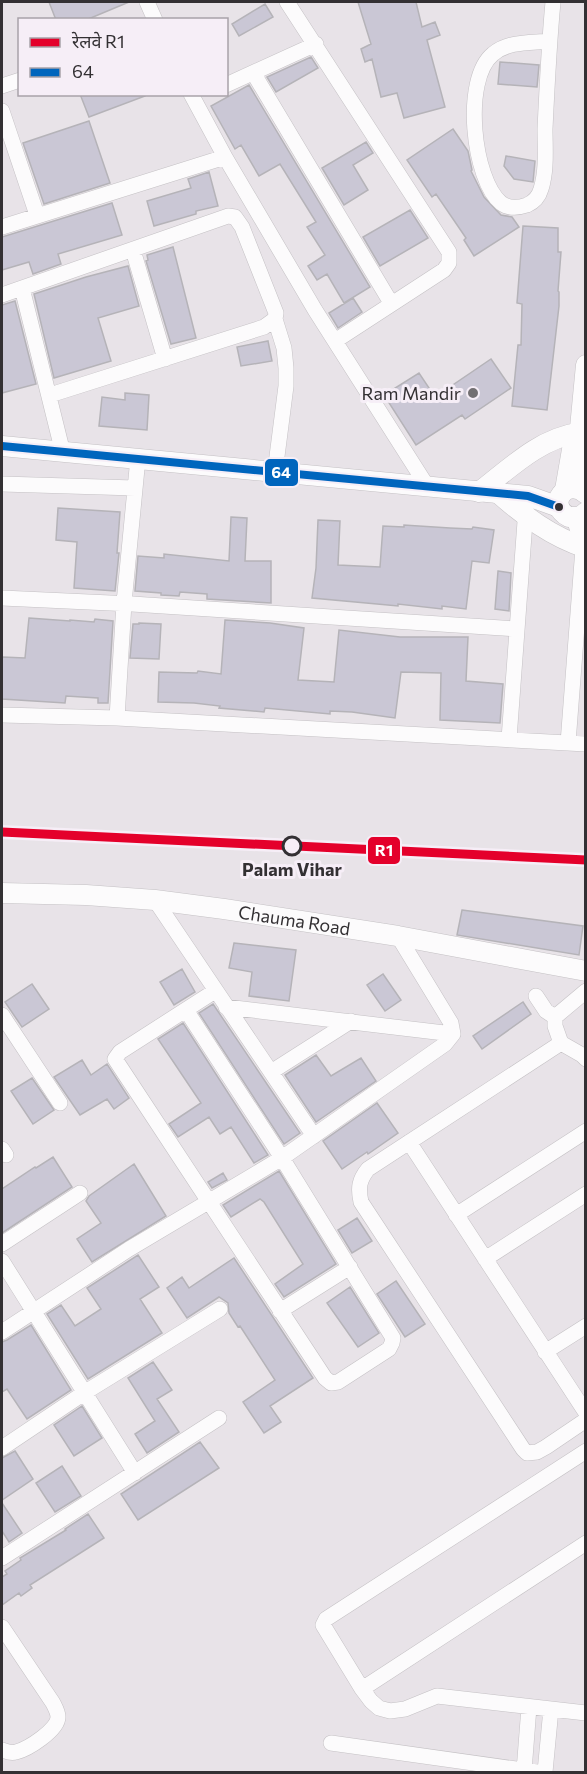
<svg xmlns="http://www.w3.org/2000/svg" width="587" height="1774" font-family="Commissioner,'Noto Sans Devanagari',sans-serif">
	<rect width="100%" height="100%" fill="#e8e3e8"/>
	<path fill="#cac7d5" stroke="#b5b3b8" stroke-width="1.5" d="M49,2H129L86,20H56Z
		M358,2H416L422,27L435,22L440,35L427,40L445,107L404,118L397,93L381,97L372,59L365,62L361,49L371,44Z
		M265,4L273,17L239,36L232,24Z
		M311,57L318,68L276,92L267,77Z
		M500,62L539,65L537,87L498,84Z
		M249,85L370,287L344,303L327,274L317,280L308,266L325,255L307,227L316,222L280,164L259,176L241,145L235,149L211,106Z
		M80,94H145V96L89,117Z
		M89,121L110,183L44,204L23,143Z
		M453,129L468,151L472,170L471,171L484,197L501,215L512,217L519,227L474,256L464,240L466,238L436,194L432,197L407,160Z
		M366,142L373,153L353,165L368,190L344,205L322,168Z
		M506,156L535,161L533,182L514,179L504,166Z
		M209,172L218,206L196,211V214L154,226L147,201L191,188L188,179Z
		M112,203L122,235L58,254L61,264L33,274L29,262L2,270V237Z
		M410,210L428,238L380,266L363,237Z
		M523,226L558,228V252H561L558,291L559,292V306L547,410L512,406L518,345H521L522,304L517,303Z
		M173,247L196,338L171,344L146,261L148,260L147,255Z
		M128,266L139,306L98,318L111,361L54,378L34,294L86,277Z
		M353,298L362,312L338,328L329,313Z
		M15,301L36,384L2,393V305Z
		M268,341L272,361L241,366L237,347Z
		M491,359L511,388L465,419L462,415L416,445L384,395L419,373L435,397Z
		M125,393L149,395L147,430L99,426L102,397L125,400Z
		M58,508L120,512L117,553H119L115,591L74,588L77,542L56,540Z
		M231,517L247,518L245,561H271V603L207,599V594L180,592L179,596L161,595V593L135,591L138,556L164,558V554L229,561Z
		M318,520L340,521L338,565L380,567L383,526L404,527V525L450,528L472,529L473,527L494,530L489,563L472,561L466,609L442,606V609L398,604V606L377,604L312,598L316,568Z
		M498,571L511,573L509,611L495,609Z
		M29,618L70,621V620L94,622L95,619L113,621L108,703H98V698L66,696L65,703L2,699V659L3,657L25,658Z
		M225,620L270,623L304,628L298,680L334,682L339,630L400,637H468L466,681L503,684L500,723L440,720L441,673L401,672L395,718L352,712L330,711V714L265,708L264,712L219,708L220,706L194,703L158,702L159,672L197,673L198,671L221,674Z
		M139,623L161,624L159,659L130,658L133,624H139Z
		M462,910L583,926L579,955L457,935Z
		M234,943L296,950L289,1001L249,996L252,972L229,968Z
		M182,969L195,992L174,1005L160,982Z
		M383,974L401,1000L385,1011L367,985Z
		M32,984L49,1009L22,1027L5,1002Z
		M523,1002L531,1014L482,1049L473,1036Z
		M213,1004L300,1133L284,1144L199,1013Z
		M183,1023L268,1155L254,1163L231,1127L220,1134L209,1117L178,1137L169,1124L201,1103L158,1039Z
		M316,1055L331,1076L361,1058L376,1081L316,1122L285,1075Z
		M82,1060L91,1075L107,1064L129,1098L114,1109L107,1099L80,1115L54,1077Z
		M32,1078L54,1110L33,1124L11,1091Z
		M377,1103L398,1133L368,1154L367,1152L342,1169L323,1141Z
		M53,1157L72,1187L2,1233V1189L35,1167L36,1168Z
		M134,1164L166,1216L92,1262L77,1239L101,1223L86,1201L89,1196Z
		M279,1171L336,1264L284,1297L275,1284L303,1264L264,1202L260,1199L231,1217L223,1205Z
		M223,1173L227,1180L212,1188L208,1182Z
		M357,1218L372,1241L352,1253L338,1230Z
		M138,1255L159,1287L140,1299L162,1333L88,1379L47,1314L61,1305L75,1326L101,1309L87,1288Z
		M234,1258L313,1378L270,1406L281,1422L264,1433L243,1402L275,1380L240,1326L238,1327L229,1313L228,1303L219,1297L187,1318L167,1288L182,1277L189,1288Z
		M396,1281L425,1324L405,1337L377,1294Z
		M350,1287L379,1333L358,1347L327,1303Z
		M31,1325L71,1390L27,1419L7,1389L2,1392V1342L7,1340Z
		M153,1362L172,1390L157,1399L179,1432L147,1453L135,1434L155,1421L128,1378Z
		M82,1406L102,1438L74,1456L54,1425Z
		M200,1442L219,1468L138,1520L121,1494Z
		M15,1451L33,1479L2,1500V1458Z
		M62,1466L81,1496L55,1512L36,1483Z
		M2,1503L22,1533L9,1542L2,1531Z
		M88,1514L104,1538L30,1585L32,1588L21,1596L19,1593L2,1605V1577L7,1574L5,1571L21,1560L20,1558L66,1530L65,1529Z"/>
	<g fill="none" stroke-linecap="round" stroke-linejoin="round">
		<defs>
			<path id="minor" d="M147,2L155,20
				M287,2L449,252V263L444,270L335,341
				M549,41C530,43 508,41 493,54C462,79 473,180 501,203C509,209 518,208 527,205C534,202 539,196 541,189C547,170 545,148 545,129C547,87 549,44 553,2
				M254,74L391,303
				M226,85L316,44
				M2,86L20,80
				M191,94L225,157L315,310L427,486
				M2,111L37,215
				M2,227L225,157
				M133,250L165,359
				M22,288L63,453
				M2,295L228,216L235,217L242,227L276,313L275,319L284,348L286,368V386L275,472
				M50,395L264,327L275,319
				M2,484L135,488
				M2,598L132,604L517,629
				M2,715L117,718L586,744
				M117,718L124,603L138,458
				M509,739L526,508
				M568,743L583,548L574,518
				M155,900L314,1136
				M536,996L546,1011L555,1017
				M226,1007L453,1034
				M186,1010L282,1158L393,1338L392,1343L389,1349L338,1382L331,1383L325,1378L115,1059L120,1052L215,991
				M2,1015L60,1103
				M555,1017V1026L561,1043L582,1055L586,1059
				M555,1017L586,991
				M561,1043L368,1169C359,1180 358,1188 361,1202L523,1449L527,1453L537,1452L546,1447L586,1420
				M271,1072L351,1021
				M409,1142L586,1413
				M2,1149L6,1155
				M456,1215L586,1131
				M2,1244L80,1193
				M485,1259L586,1194
				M2,1261L135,1473
				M280,1311L350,1267
				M2,1332L129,1249L282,1158L445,1044L453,1034L451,1023L398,936
				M545,1352L586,1326
				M2,1448L84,1393L220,1309
				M586,1451L326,1619L323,1625L362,1689L371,1701L379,1708L390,1711L405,1709L437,1696L586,1713
				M2,1558L219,1418
				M2,1627L53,1703C55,1707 58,1712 58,1717C58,1730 28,1749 16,1752C10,1754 6,1751 2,1750
				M362,1689L586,1543
				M331,1743L537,1772
				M524,1771L529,1707
				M545,1772L551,1709"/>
			<g id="tertiary">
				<path d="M584,435V492"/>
				<path d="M2,446L528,496L559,507"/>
				<path d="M565,490L574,438L580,428L586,365"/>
				<path d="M479,492C509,469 539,439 577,433"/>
				<path d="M498,493C524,516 552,537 586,548"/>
				<path d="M586,494C567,476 545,505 569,517H580L586,512"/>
				<path id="s1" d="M2,893L86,895L155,900L224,909L398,936L586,971"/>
			</g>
		</defs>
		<use href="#minor" stroke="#c4c1c4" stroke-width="16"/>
		<use href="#tertiary" stroke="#c4c1c4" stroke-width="21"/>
		<use href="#minor" stroke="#fcfbfc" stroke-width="15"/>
		<use href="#tertiary" stroke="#fcfbfc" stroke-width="20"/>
		<defs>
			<path id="bus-1" d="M2,446L528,496L559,507"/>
		</defs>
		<use href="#bus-1" stroke="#f6eef7" stroke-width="12"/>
		<use href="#bus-1" stroke="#0065bd" stroke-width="8"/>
		<defs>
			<path id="rail-1" d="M2,832L586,860"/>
		</defs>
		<use href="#rail-1" stroke="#f6eef7" stroke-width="14"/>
		<use href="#rail-1" stroke="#e4002b" stroke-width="9"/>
	</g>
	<circle fill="#726f72" stroke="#f6eef7" stroke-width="2" cx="473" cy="393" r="6"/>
	<circle fill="#333033" stroke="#f6eef7" stroke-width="2" cx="559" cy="507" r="5"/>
	<circle fill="#f6eef7" stroke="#333033" stroke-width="3" cx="292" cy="846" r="9"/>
	<g text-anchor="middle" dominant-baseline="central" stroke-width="6" stroke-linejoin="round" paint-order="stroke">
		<g font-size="18" fill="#333033" stroke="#f6eef7" text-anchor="end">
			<text x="461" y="393">Ram Mandir</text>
		</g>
		<g font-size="18" font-weight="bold" fill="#333033" stroke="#f6eef7">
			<text x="292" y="869">Palam Vihar</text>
		</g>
		<g font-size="18" fill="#333033" stroke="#f6eef7">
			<text stroke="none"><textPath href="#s1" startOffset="294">Chauma Road</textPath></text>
		</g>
	</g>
	<g stroke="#f6eef7" stroke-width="2">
		<rect x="264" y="458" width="35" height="29" rx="6" fill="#0065bd"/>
		<rect x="367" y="836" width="34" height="29" rx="6" fill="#e4002b"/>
	</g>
	<g font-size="16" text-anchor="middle" font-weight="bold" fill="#fff">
		<text x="281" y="478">64</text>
		<text x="384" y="856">R1</text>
	</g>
	<rect width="587" height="1774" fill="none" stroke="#333033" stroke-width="6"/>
	<rect x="18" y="18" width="210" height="78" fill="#f6eef7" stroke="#a8a2a9" stroke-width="1.5"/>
	<rect x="30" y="38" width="30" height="9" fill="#e4002b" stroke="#a8a2a9" stroke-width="1.5"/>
	<text x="72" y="48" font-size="18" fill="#333033">रेलवे R1</text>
	<rect x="30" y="68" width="30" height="9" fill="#0065bd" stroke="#a8a2a9" stroke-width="1.5"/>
	<text x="72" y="78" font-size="18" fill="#333033">64</text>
</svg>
